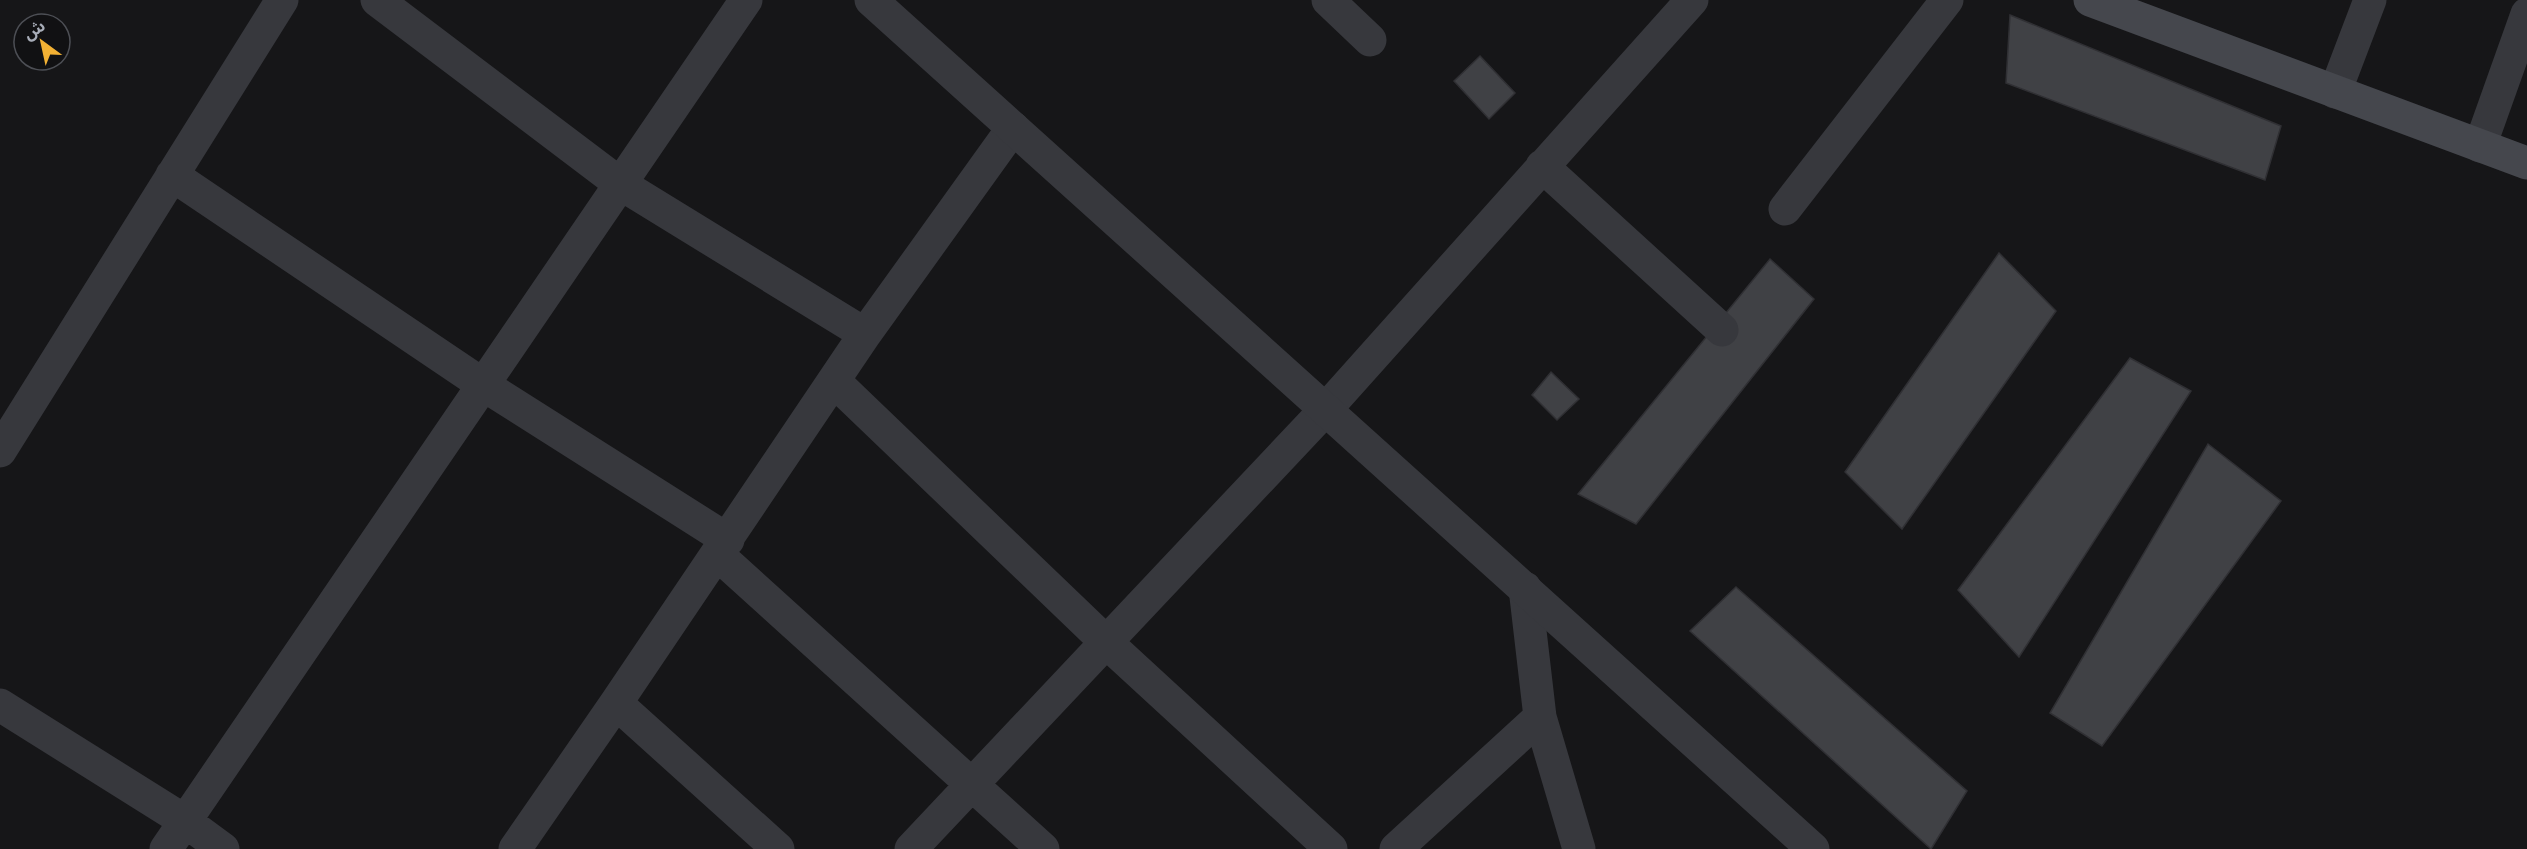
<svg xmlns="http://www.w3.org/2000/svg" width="2527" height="849" font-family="Overpass,'Noto Sans Arabic',sans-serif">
	<rect width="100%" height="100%" fill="#161618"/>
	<path fill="#404145" stroke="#303034" stroke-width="1.5" d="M2010,15L2281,126L2265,180L2006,83Z
		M1480,56L1515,93L1489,119L1454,81Z
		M1999,253L2056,311L1902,529L1845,472Z
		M1770,259L1814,299L1636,524L1578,494Z
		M2130,358L2191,391L2019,657L1958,590Z
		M1551,372L1579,399L1557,420L1532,395Z
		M2208,444L2281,501L2102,746L2050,713Z
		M1736,587L1967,791L1931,849L1690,631Z"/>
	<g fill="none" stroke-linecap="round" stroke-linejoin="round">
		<path stroke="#37383d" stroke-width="33" d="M377,0L619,183L865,334
			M1328,0L1370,40
			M2335,92L2370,0
			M2480,146L2527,14
			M1542,166L1722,330
			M172,175L482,384L728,540
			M1785,209L1947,0
			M834,381L1106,642L1331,849
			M0,451L282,0
			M717,554L1043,849
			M1525,588L1540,717L1579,849
			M616,703L778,849
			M0,705L185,821L223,849
			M166,849L746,0
			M515,849L616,703L865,334L1013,128
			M911,849L1326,409L1692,0
			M1396,849L1540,717"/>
		<path stroke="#37383d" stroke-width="33" d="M871,0L1813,849"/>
		<path stroke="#45474d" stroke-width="33" d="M2090,0L2527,163"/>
	</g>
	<g transform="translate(42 42) rotate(327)"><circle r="28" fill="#111113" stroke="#4d4f55" stroke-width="1.5"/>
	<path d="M0-4.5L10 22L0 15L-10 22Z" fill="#f2b134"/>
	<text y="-9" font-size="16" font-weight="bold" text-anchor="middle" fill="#a8adb8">ش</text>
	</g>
</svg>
